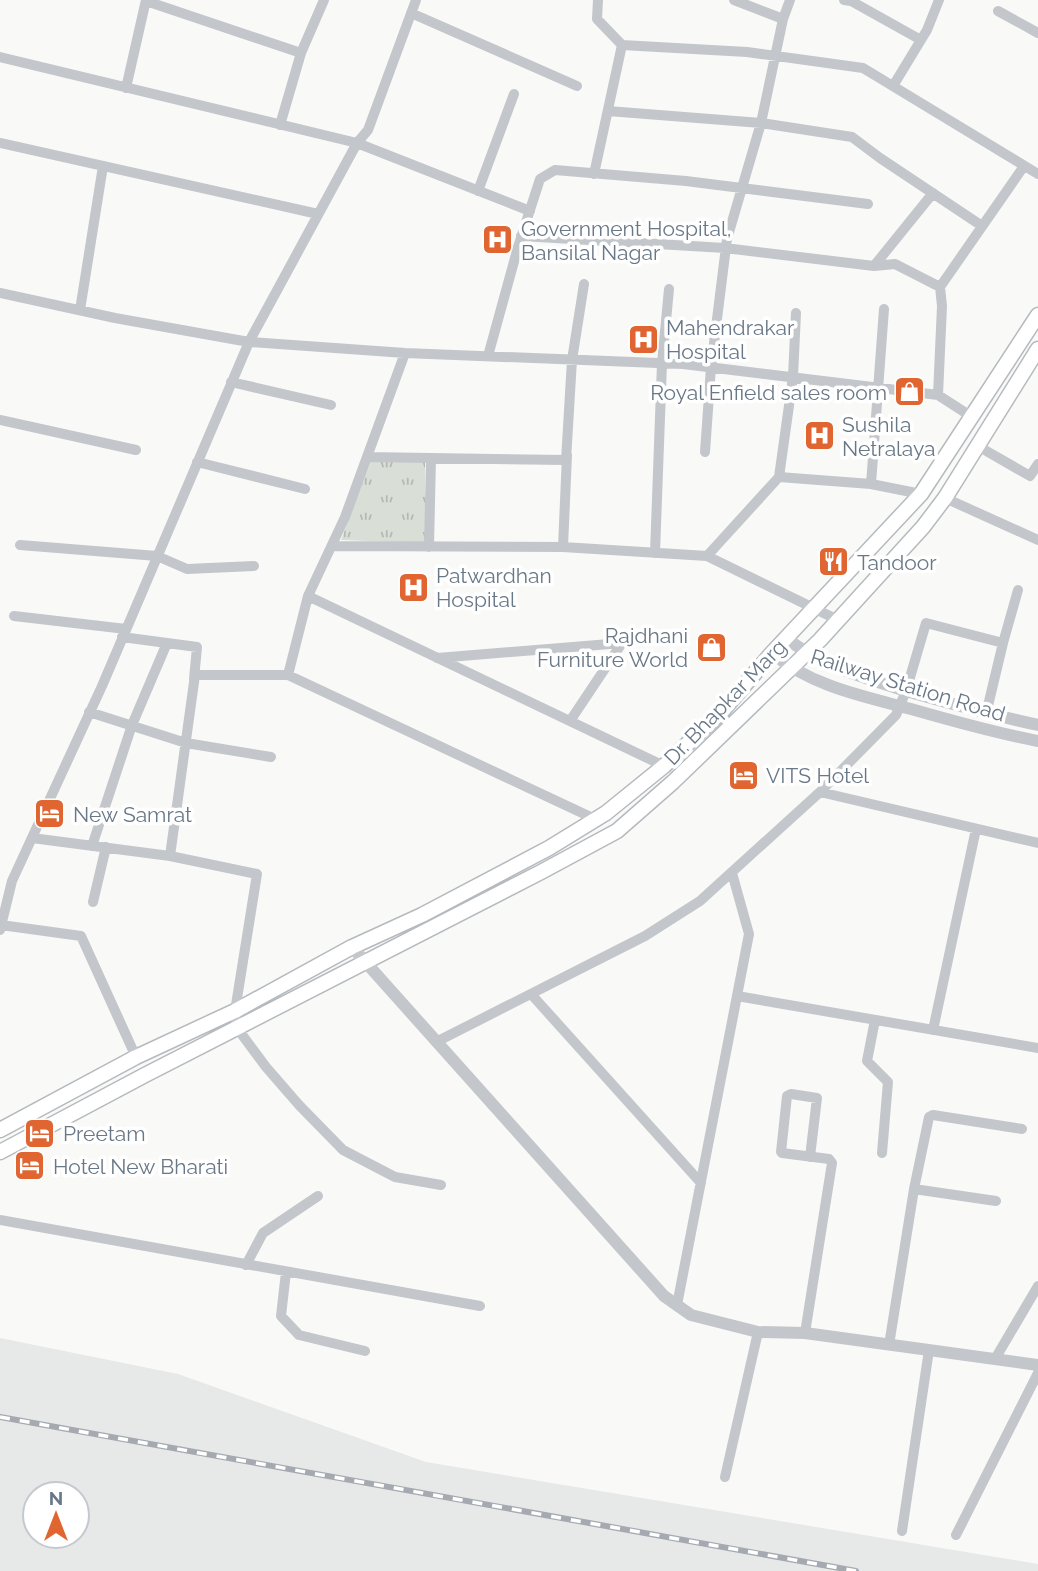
<svg xmlns="http://www.w3.org/2000/svg" width="1038" height="1571" font-family="Raleway,sans-serif">
	<defs>
		<pattern id="park-tufts" width="24" height="20" patternUnits="userSpaceOnUse" patternTransform="scale(1.75)"><rect width="24" height="20" fill="#d9ded6"/><path d="M3 7l-1-3M5 7V3M7 7l1-3M15 17l-1-3M17 17v-4M19 17l1-3" fill="none" stroke="#b4b9b3"/></pattern>
	</defs>
	<rect width="100%" height="100%" fill="#f9f9f7"/>
	<path fill="#e7e8e8" fill-rule="evenodd" d="M0,1338L178,1374L426,1462L1038,1564V1571H0ZM35,1494H77V1536H35Z"/>
	<path fill="url(#park-tufts)" d="M371,461L425,462V543L341,540Z"/>
	<g fill="none" stroke-linecap="round" stroke-linejoin="round">
		<defs>
			<path id="secondary" d="M0,1130L136,1057L235,1011L352,947L422,915L549,848L606,813L664,766L724,709L772,653L921,494L1038,315
				M0,1152L145,1075L541,872L617,831L673,782L820,640L923,527L945,498L1038,349"/>
		</defs>
		<use href="#secondary" stroke="#b5babf" stroke-width="17"/>
		<path stroke="#c3c6ca" stroke-width="10" d="M734,0L783,19
			M844,0L851,1L921,40
			M146,1L301,53
			M998,11L1038,33
			M411,13L577,86
			M622,45L747,52L863,68L1038,174
			M0,57L357,143L530,211
			M893,86L927,30L939,0
			M126,88L146,0
			M608,111L761,123L852,137L880,158L982,226
			M280,125L301,53L324,0
			M0,143L318,214
			M594,174L622,45L597,19L598,0
			M478,191L514,94
			M521,236L725,248L874,266L895,264L940,287L1024,166
			M874,266L933,193
			M0,293L115,318L249,342L405,353L683,364L938,395L972,417
			M80,310L103,166
			M796,313L793,377L779,477L871,484L921,494
			M488,356L518,247L540,179L555,170L686,181L868,204
			M231,382L331,405
			M938,395L942,306L940,287
			M0,420L136,450
			M976,445L1030,476L1038,464
			M705,452L711,367L727,239L761,123L783,19L790,0
			M367,457L566,460L572,360L584,284
			M197,462L305,489
			M871,484L884,309
			M945,498L1038,540
			M20,545L157,556L187,569L254,566
			M332,546L563,547L707,556L838,620
			M429,547L431,458
			M563,547L567,455
			M655,553L662,363L669,289
			M707,556L779,477
			M308,596L664,766
			M14,616L126,629
			M122,637L197,647L194,679
			M1003,643L1018,590
			M437,658L622,643L570,721
			M288,675L308,596L345,517L405,353
			M89,712L186,743L271,757
			M820,792L896,715L906,691L926,623L1003,643L986,714
			M32,838L170,856L257,874L235,1011L237,1028L266,1067L299,1105L343,1150L395,1177L441,1185
			M92,846L132,725L167,643
			M170,856L195,675H288L595,819
			M93,902L106,847
			M1,925L81,936L136,1057
			M0,930L12,881L102,686L249,342L357,143L368,130L416,0
			M531,994L701,1183
			M737,996L1038,1048
			M875,1020L867,1061L888,1082L882,1153
			M933,1030L976,829
			M436,1042L645,936L700,901L820,792L1038,843
			M914,1189L996,1201
			M0,1220L480,1306
			M246,1265L263,1233L318,1196
			M286,1272L281,1316L299,1335L365,1351
			M677,1305L749,934L732,873
			M805,1333L832,1163L829,1159L782,1153L781,1152L787,1096L791,1094L817,1098L810,1157
			M889,1345L914,1189L929,1117L933,1115L1022,1129
			M995,1359L1038,1286
			M725,1477L758,1332
			M902,1531L929,1350
			M956,1535L1038,1373"/>
		<path stroke="#c3c6ca" stroke-width="12" d="M786,638C820,665 861,677 903,690C948,703 992,715 1038,725
			M772,653C811,686 862,696 911,709C953,721 995,733 1038,741
			M352,947L664,1296L691,1315L758,1332L805,1333L1038,1365"/>
		<use href="#secondary" stroke="#fff" stroke-width="14"/>
		<defs>
			<path id="rail" d="M0,1417L856,1571"/>
		</defs>
		<use href="#rail" stroke="#a4aab0" stroke-width="6"/>
		<use href="#rail" stroke="#fff" stroke-width="3.5" stroke-dasharray="10" stroke-linecap="butt"/>
	</g>
	<defs>
		<symbol id="hospital-square" viewBox="-11 -11 22 22"><rect x="-9" y="-9" width="18" height="18" rx="4" fill="#e06530" stroke="#fff"/><path d="M-5-5h3v3.5h4V-5h3V5h-3V1.5h-4V5h-3Z" fill="#fff"/></symbol>
		<symbol id="shop-square" viewBox="-11 -11 22 22"><rect x="-9" y="-9" width="18" height="18" rx="4" fill="#e06530" stroke="#fff"/><path d="M-5-2.5h2.3a2.7 3.5 0 0 1 5.4 0H5L5.5 6h-11ZM-1.5-2.5h3a1.5 2.3 0 0 0-3 0Z" fill="#fff"/></symbol>
		<symbol id="restaurant-square" viewBox="-11 -11 22 22"><rect x="-9" y="-9" width="18" height="18" rx="4" fill="#e06530" stroke="#fff"/><path d="M-5-6h1v4h1v-4h1v4h1v-4h1v5L-1.5 .5V6h-2V.5L-5-1ZM5-6V6H3V1.5H1.5Q1.5-4 5-6Z" fill="#fff"/></symbol>
		<symbol id="hotel-square" viewBox="-11 -11 22 22"><rect x="-9" y="-9" width="18" height="18" rx="4" fill="#e06530" stroke="#fff"/><path d="M-6-4.5h1.5V1H6V5H4.5V3h-9V5H-6ZM-4 0a1.8 1.8 0 1 1 3.6 0ZM.5 0V-2.5h3Q6-2.5 6 0Z" fill="#fff"/></symbol>
	</defs>
	<g fill-rule="evenodd">
		<use href="#hospital-square" x="480" y="222" width="35" height="35"/>
		<use href="#hospital-square" x="626" y="322" width="35" height="35"/>
		<use href="#shop-square" x="892" y="374" width="35" height="35"/>
		<use href="#hospital-square" x="802" y="418" width="35" height="35"/>
		<use href="#restaurant-square" x="816" y="544" width="35" height="35"/>
		<use href="#hospital-square" x="396" y="570" width="35" height="35"/>
		<use href="#shop-square" x="694" y="630" width="35" height="35"/>
		<use href="#hotel-square" x="726" y="758" width="35" height="35"/>
		<use href="#hotel-square" x="32" y="796" width="35" height="35"/>
		<use href="#hotel-square" x="22" y="1116" width="35" height="35"/>
		<use href="#hotel-square" x="12" y="1148" width="35" height="35"/>
	</g>
	<g text-anchor="middle" dominant-baseline="central" stroke-width="7" stroke-linejoin="round" paint-order="stroke">
		<g font-size="21" fill="#697887" stroke="#fff" text-anchor="start">
			<text x="521" y="228">Government Hospital,<tspan x="521" dy="24">Bansilal Nagar</tspan></text>
			<text x="666" y="327">Mahendrakar<tspan x="666" dy="24">Hospital</tspan></text>
			<text x="887" y="392" text-anchor="end">Royal Enfield sales room</text>
			<text x="842" y="424">Sushila<tspan x="842" dy="24">Netralaya</tspan></text>
			<text x="857" y="562">Tandoor</text>
			<text x="436" y="575">Patwardhan<tspan x="436" dy="24">Hospital</tspan></text>
			<text x="688" y="635" text-anchor="end">Rajdhani<tspan x="688" dy="24">Furniture World</tspan></text>
			<text x="766" y="775">VITS Hotel</text>
			<text x="73" y="814">New Samrat</text>
			<text x="63" y="1133">Preetam</text>
			<text x="53" y="1166">Hotel New Bharati</text>
		</g>
		<g font-size="21" fill="#697887" stroke="#fff">
			<text transform="translate(908 685) rotate(17)">Railway Station Road</text>
			<text transform="translate(725 702) rotate(-46)">Dr. Bhapkar Marg</text>
		</g>
	</g>
	<g transform="translate(56 1515)"><circle r="33" fill="#ffffff" stroke="#c3c9cf" stroke-width="2"/>
	<path d="M0-5L12 26L0 18L-12 26Z" fill="#e06530"/>
	<text y="-10" font-size="19" font-weight="bold" text-anchor="middle" fill="#697887">N</text>
	</g>
</svg>
